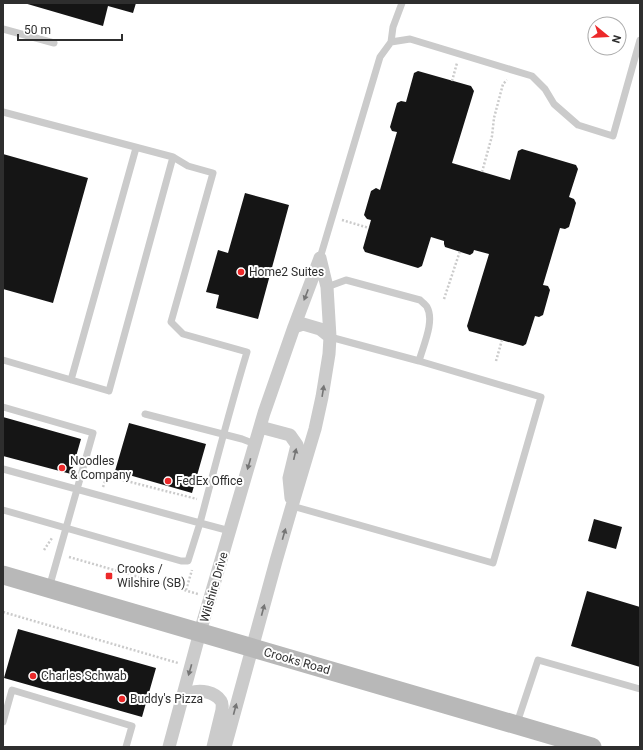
<svg xmlns="http://www.w3.org/2000/svg" width="643" height="750" font-family="Roboto,sans-serif">
	<rect width="100%" height="100%" fill="#fff"/>
	<path fill="#151515" d="M24,3H136L133,13L108,6L103,26Z
		M418,71L471,86L474,91L452,163L510,180L518,151L522,149L576,165L578,169L569,197L574,199L576,203L569,227L565,229L560,228L543,285L548,286L550,290L543,315L539,317L535,316L526,344L523,346L469,331L467,326L489,254L474,250L473,253L470,255L445,247L444,244V241L431,237L422,266L418,268L365,252L363,248L371,220L367,219L364,215L371,191L376,188L380,190L397,132L392,131L390,127L397,103L401,101L406,102L414,73Z
		M3,154L88,178L53,303L3,289Z
		M245,193L289,205L258,319L216,308L219,295L206,292L218,250L228,253Z
		M3,417L81,439L71,474L3,456Z
		M129,423L206,444L192,493L115,471Z
		M594,519L622,527L616,549L588,541Z
		M587,591L640,607V667L571,646Z
		M18,629L156,668L142,717L4,678Z"/>
	<g fill="none" stroke-linecap="round" stroke-linejoin="round">
		<path stroke="#cbcbcb" stroke-width="2.5" stroke-dasharray="2 2" stroke-linecap="butt" d="M452,81L457,63
			M482,172L492,136L494,118L503,84L507,80
			M342,220L369,228
			M444,299L460,251
			M496,361L502,340
			M103,487L107,476L197,499
			M44,550L52,538
			M69,557L198,594
			M186,590L192,570
			M3,612L178,663"/>
		<path stroke="#cbcbcb" stroke-width="7" d="M3,29L54,43
			M391,42L393,27L402,3
			M3,112L173,157L109,391L3,360
			M173,157L188,166L213,173L171,322L183,334L247,352C230,408 215,466 200,523L230,531
			M320,258L380,57L391,42L410,39L532,76L545,89L554,104L578,125L613,136L640,40
			M327,287L346,280L420,300C422,302 426,305 427,307C435,321 423,346 419,361L330,337
			M71,380L136,148
			M3,407L93,433L49,588
			M145,414L242,439L255,444
			M3,469L200,523L188,561H181L3,510
			M292,506L377,530L493,563L541,397L419,361
			M3,722L12,690L132,726L126,747
			M517,723L538,660L640,689"/>
		<path stroke="#cbcbcb" stroke-width="13" d="M294,327L303,324L320,329L330,337
			M260,427L290,435L297,445L289,478L291,498
			M181,701C184,698 187,695 191,693C200,689 215,692 221,701C223,704 222,707 222,710L213,747
			M169,747L200,632L264,413L294,327L320,258
			M225,747L276,561L292,506L315,429L322,397L329,354L330,337L327,287L320,258"/>
		<path stroke="#b8b8b8" stroke-width="19" d="M3,575L592,747"/>
	</g>
	<defs><path id="oneway-solid" d="M-6-.8H1V-3.2L6.5 0L1 3.2V.8H-6Z"/></defs>
	<g fill="#757575">
		<use href="#oneway-solid" transform="translate(306 295) rotate(111)"/>
		<use href="#oneway-solid" transform="translate(323 391) rotate(-81)"/>
		<use href="#oneway-solid" transform="translate(295 454) rotate(-77)"/>
		<use href="#oneway-solid" transform="translate(249 464) rotate(106)"/>
		<use href="#oneway-solid" transform="translate(284 534) rotate(-74)"/>
		<use href="#oneway-solid" transform="translate(263 610) rotate(-75)"/>
		<use href="#oneway-solid" transform="translate(190 670) rotate(106)"/>
		<use href="#oneway-solid" transform="translate(235 709) rotate(-75)"/>
	</g>
	<g fill="#ec292a" stroke="#fff" stroke-width="1.5">
		<circle cx="241" cy="272" r="4"/>
		<circle cx="62" cy="468" r="4"/>
		<circle cx="168" cy="481" r="4"/>
		<rect x="105" y="572" width="8" height="8" rx="2"/>
		<circle cx="33" cy="676" r="4"/>
		<circle cx="122" cy="699" r="4"/>
	</g>
	<g text-anchor="middle" dominant-baseline="central" stroke-width="4" stroke-linejoin="round" paint-order="stroke">
		<g font-size="12" fill="#2e2e2e" stroke="#fff" text-anchor="start">
			<text x="249" y="272">Home2 Suites</text>
			<text x="70" y="461">Noodles<tspan x="70" dy="14">&amp; Company</tspan></text>
			<text x="176" y="481">FedEx Office</text>
			<text x="117" y="569">Crooks /<tspan x="117" dy="14">Wilshire (SB)</tspan></text>
			<text x="41" y="676">Charles Schwab</text>
			<text x="130" y="699">Buddy's Pizza</text>
		</g>
		<g font-size="12" fill="#2e2e2e" stroke="#fff">
			<text transform="translate(214 587) rotate(-74)">Wilshire Drive</text>
			<text transform="translate(297 661) rotate(16)">Crooks Road</text>
		</g>
	</g>
	<rect width="643" height="750" fill="none" stroke="#2e2e2e" stroke-width="8"/>
	<g transform="translate(607 36) rotate(108)"><circle r="19" fill="#ffffff" stroke="#ababab"/>
	<path d="M0-3L7 15L0 10L-7 15Z" fill="#ec292a"/>
	<text y="-6" font-size="11" font-weight="bold" text-anchor="middle" fill="#2e2e2e">N</text>
	</g>
	<path d="M18 34v6h104v-6" fill="none" stroke="#2e2e2e" stroke-width="2"/>
	<text x="24" y="34" font-size="12" fill="#2e2e2e" stroke="#ffffff" stroke-width="3" paint-order="stroke">50 m</text>
</svg>
